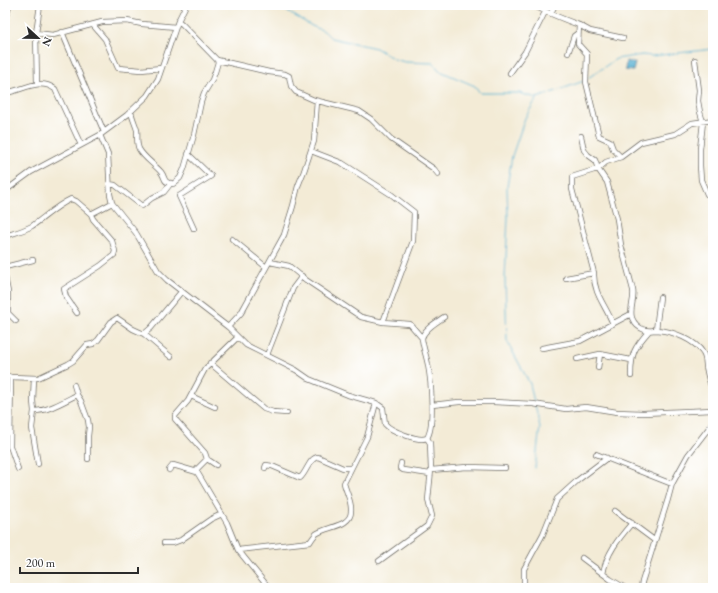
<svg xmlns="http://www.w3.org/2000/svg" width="718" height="593" font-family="'EB Garamond',serif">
	<rect width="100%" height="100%" fill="#fff"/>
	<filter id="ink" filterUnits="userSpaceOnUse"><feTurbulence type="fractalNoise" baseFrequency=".025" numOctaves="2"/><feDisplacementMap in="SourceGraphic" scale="8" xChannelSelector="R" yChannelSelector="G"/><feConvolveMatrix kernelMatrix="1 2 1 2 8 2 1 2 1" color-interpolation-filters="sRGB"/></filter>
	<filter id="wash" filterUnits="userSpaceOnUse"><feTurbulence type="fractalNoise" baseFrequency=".012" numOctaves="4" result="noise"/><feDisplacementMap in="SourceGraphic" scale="16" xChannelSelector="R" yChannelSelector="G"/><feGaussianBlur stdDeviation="0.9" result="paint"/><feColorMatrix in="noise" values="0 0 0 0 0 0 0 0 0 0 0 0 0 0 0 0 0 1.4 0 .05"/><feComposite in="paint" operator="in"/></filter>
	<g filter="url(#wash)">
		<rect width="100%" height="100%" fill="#f3ebd6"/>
		<path fill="#52add0" stroke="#3e6c7e" d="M626,61L635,63L633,71L625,70Z"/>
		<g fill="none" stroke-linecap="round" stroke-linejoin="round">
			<path stroke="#52add0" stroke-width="1" d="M276,5L312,26L324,31L331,38L376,48L394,59L405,62L433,63L440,71L475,86L480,93H519L537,98L584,81
				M588,78L616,59L642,55L652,56L713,49
				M534,402L530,384L507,341L505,278L508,218L507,187L512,156L525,118L537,98
				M535,405L540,427L535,468"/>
		</g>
	</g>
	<g filter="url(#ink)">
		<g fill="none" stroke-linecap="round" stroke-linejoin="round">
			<defs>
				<path id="minor" d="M533,5C547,13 563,19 579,25L578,44L587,54L586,82L599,136L610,141L613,149L621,157
					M5,13H7L9,5
					M551,13L555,5
					M178,21L182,24L217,60L269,72L285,74L289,76L291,86L296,92L314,100L359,111L371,119L391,139L434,169L438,174
					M93,25L105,39L118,68L141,70L161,68
					M579,25L590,31L623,38
					M62,32L104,132
					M36,33L53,35L102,22L127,21L142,24L176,27
					M568,53L574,36L578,33
					M695,60L699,90L698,101L700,112L703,122L700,149V166L701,180L707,194L713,197
					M510,73L525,52L545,12
					M37,84L36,33L40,5
					M5,93C22,91 39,77 55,89L81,145
					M131,111C132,118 135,123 137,130C138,136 136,143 139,149C144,158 154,164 161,172C166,178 162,182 173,184L180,178L184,169L194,135L201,102L204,93L212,80L215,72L218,62L217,60
					M100,135L108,154L110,194L112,203L136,233L158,271L167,280L228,327L246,345L296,370L309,379L348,395L376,403L383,408L385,424C391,431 419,442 427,438
					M581,136L584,150L588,155L595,160L598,169L607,182L617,219L621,245L633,290C635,299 629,309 632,318C634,323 639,328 645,330C649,331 653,330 657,330C673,331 695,340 703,353C707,359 705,365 707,371C708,378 711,385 713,392
					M311,151L342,163L392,195L414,212L413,241L383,322
					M188,154L211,176L179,196L194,229
					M109,184L115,185L142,206L152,198L164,192L171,183
					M5,191L31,172L100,135L127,115L147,96L158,79L178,21L186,5
					M5,236C14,233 23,231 32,226C45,217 56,206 71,199L76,201L91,214
					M232,239L266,267
					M270,262L289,266L306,280L361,317L383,322L410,324L422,338
					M5,267L33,260
					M594,273C593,293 606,306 613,324
					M5,277L8,292V313L16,321
					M566,278L594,273L572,189V177L594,170L598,169L606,162L621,157L641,142L675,134L692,123L713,120
					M77,313L66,297L64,289L100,266L114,255L115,251L112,241L93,219L91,214L112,203
					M228,327L241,313L284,235L293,206L298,186L304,171L314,141L317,101
					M656,330L660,297
					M144,334L151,328L181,292
					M542,348L580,341L631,314
					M267,355L293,288L302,276
					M577,359L600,354L631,360
					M210,363L264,409L273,412L287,413
					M598,368L600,354
					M5,375L11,377L38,378L68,364L73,361L87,345L93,344L98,340L111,322L117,318L133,329L144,334L171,357
					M631,376C631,353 634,348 649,331
					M11,377L10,446L18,469
					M34,378L33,401L34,411C49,411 64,401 77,395L81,401L88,420L89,427L88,436V459
					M74,385L77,395
					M191,396L215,407
					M432,405L459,402H493L533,404L566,409L586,407L617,412L643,413L713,410
					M34,411L32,428L38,464
					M596,454L672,484
					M207,459L197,469V472L227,523L238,550L269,588
					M401,463L400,468L403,470L430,474
					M216,465L207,459L205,453L175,419V416L188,401L205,369L238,337
					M265,468L266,465L272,466L300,478C307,472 309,458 318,457L343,468H351
					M169,470L173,465L197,472
					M431,470L467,467L505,468
					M615,511L654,540
					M164,543H173L181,540L211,519L222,514
					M238,550L310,542C312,539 314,536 316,534C327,526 351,527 351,511C352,502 346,492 344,483L367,437L376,403
					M582,558L610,579L625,588
					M379,561L427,526L432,516L428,500L431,470L430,443L427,438C435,426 431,380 428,365C427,358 422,344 422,338C424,329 437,322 444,317
					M603,574C606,554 619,538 632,523
					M524,588V569L543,534L557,499L578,480L607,458
					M641,588L642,582L668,499L672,484L688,455L708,429L713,421"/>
			</defs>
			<use href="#minor" stroke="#716e67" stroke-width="6"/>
			<use href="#minor" stroke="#fff" stroke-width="4.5"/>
		</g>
	</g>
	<rect width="718" height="593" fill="none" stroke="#fff" stroke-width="20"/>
	<g transform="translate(38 38) rotate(112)" stroke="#ffffff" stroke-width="3" paint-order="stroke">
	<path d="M0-3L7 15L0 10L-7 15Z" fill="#2b2b2b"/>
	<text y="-6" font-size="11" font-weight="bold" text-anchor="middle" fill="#2b2b2b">N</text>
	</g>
	<path d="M20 567v6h118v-6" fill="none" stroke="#2b2b2b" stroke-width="2"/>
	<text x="26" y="567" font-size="12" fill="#2b2b2b" stroke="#ffffff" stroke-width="3" paint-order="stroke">200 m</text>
</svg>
